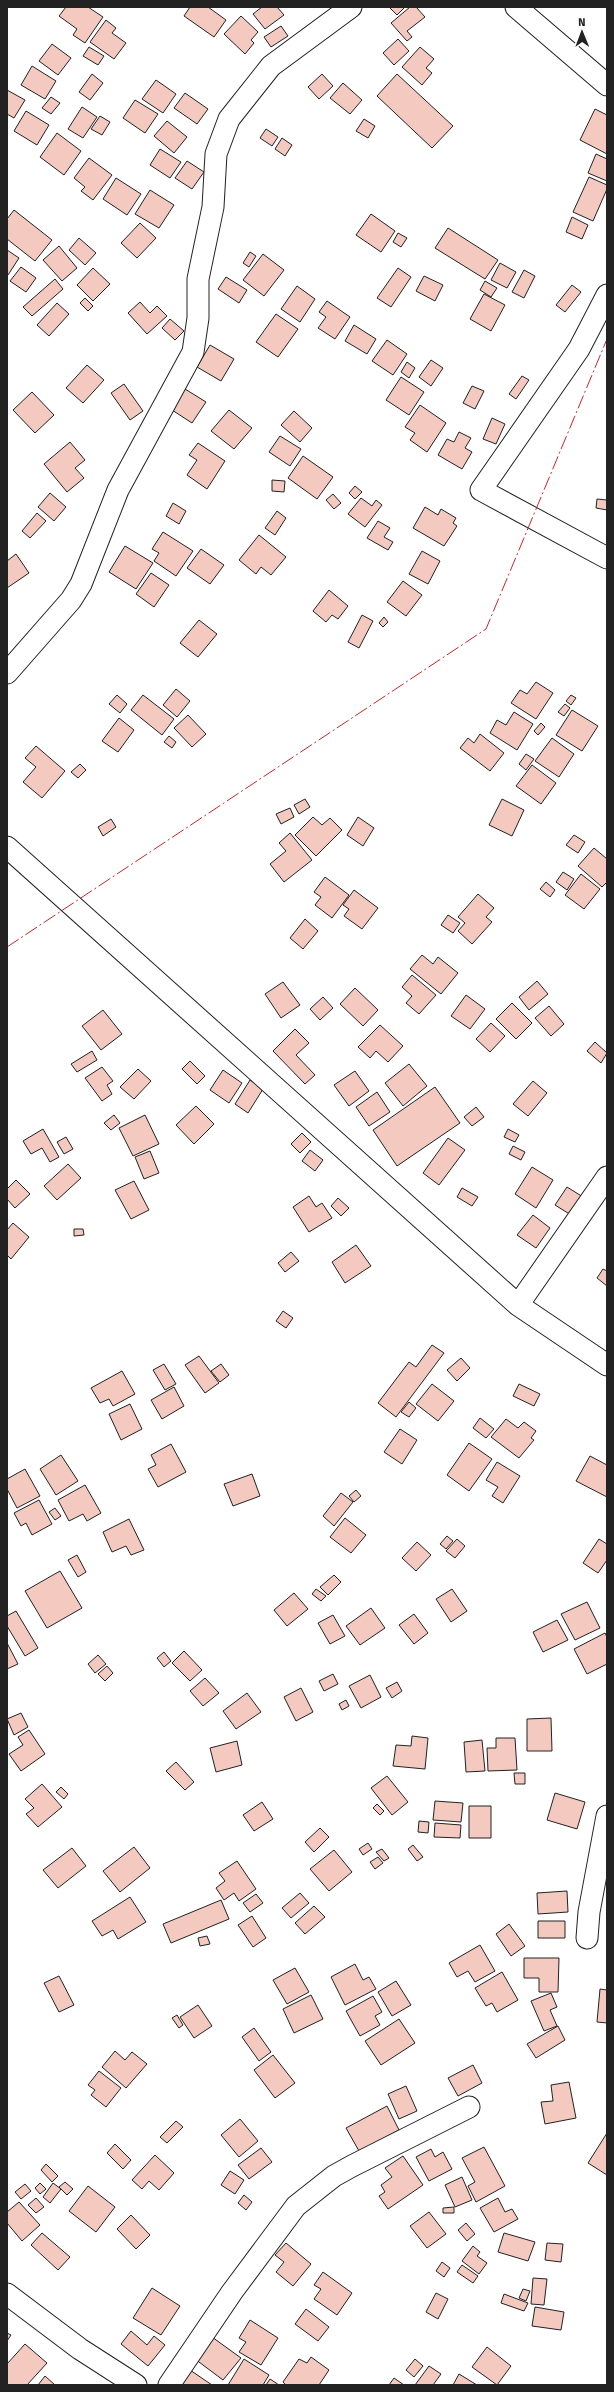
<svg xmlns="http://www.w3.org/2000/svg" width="614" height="2392" font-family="'Fira Sans',sans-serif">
	<rect width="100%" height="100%" fill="#fff"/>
	<path fill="#f3c9c0" stroke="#222" d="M66,7H88L103,17L85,43L73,35L77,29L59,16Z
		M190,7H208L226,20L214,37L184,16Z
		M262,7H277L284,15L265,29L253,14Z
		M389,7H405L397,15Z
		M410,7H416L425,17L407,31L412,37L407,41L391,23Z
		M241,16L258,32L251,40L254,43L245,54L224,34Z
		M106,20L116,28L112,33L126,43L114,59L90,42Z
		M281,26L288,36L271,47L264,37Z
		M398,39L409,51L394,65L383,53Z
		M52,44L71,58L58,75L39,61Z
		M89,47L104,56L98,65L83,56Z
		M420,47L434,59L426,68L432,73L422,85L402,67Z
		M32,66L56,81L45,99L21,85Z
		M92,74L103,83L90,100L79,92Z
		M322,74L333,86L319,99L308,87Z
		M397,74L453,126L432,148L377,96Z
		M156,80L176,94L163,113L142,99Z
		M343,83L362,100L350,114L330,98Z
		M7,90L25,100L14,118L7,114Z
		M185,93L208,109L197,124L174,108Z
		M51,97L60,103L51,114L42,108Z
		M135,100L158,114L145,133L123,118Z
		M82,107L97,117L83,138L68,129Z
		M595,109L607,115V154L580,140Z
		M26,111L49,125L37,145L14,131Z
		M100,116L110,122L102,135L91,129Z
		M364,119L375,126L368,138L356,131Z
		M167,121L187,137L174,153L154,136Z
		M266,129L278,137L272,146L260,138Z
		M57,133L81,151L64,175L40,157Z
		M282,138L292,145L285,156L275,149Z
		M160,149L181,162L170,178L150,165Z
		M596,154L607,159V181L588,173Z
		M89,158L112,175L93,200L81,191L85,187L74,178Z
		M187,161L204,172L192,189L175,178Z
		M589,177L607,185V189L593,221L573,212Z
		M116,178L141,194L127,215L103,199Z
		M150,190L174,205L159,228L135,214Z
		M14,210L52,240L35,261L7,239V219Z
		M371,214L395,231L381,252L356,235Z
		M572,217L588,225L582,239L566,232Z
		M140,223L156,238L137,258L121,243Z
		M448,228L498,260L485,279L435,248Z
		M398,233L407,238L401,247L393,242Z
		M79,238L96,253L85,265L69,250Z
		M59,246L77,268L62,281L43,260Z
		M7,250L19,258L8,275H7Z
		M250,252L256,256L249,267L243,263Z
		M263,254L284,270L264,296L243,280Z
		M500,263L516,272L507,288L491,280Z
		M21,267L36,278L26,292L10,281Z
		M93,268L110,284L93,301L77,285Z
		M398,268L411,277L391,307L377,298Z
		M524,270L535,276L524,298L512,292Z
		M424,276L443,285L435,301L416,291Z
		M226,277L247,290L239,303L218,289Z
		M55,279L63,289L32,316L23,307Z
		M485,281L497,288L491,297L480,290Z
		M572,285L581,292L565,312L556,305Z
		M297,286L315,299L300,322L281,309Z
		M484,294L505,305L491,331L470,319Z
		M85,298L93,306L88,311L80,303Z
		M327,301L350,317L335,339L318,328L326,317L319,312Z
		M140,302L150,313L157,306L167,316L147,334L128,313Z
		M57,303L69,314L49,336L37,325Z
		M276,314L298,329L278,357L256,342Z
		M170,319L184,331L175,340L162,328Z
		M354,325L376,339L367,354L345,341Z
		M387,340L407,354L393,375L372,361Z
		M210,345L234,359L221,381L197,367Z
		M431,360L443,368L431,386L419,377Z
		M407,362L415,368L409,378L401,372Z
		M87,365L104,380L83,403L66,388Z
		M522,376L529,380L516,399L509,394Z
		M401,377L424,392L409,415L386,400Z
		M124,384L143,411L130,420L111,393Z
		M472,386L484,391L475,409L463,403Z
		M185,389L206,402L192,423L172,410Z
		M32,392L54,415L35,433L13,410Z
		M420,405L446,423L427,452L410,440L415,433L405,427Z
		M229,410L252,428L234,449L211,431Z
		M294,411L312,428L300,442L281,425Z
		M492,418L505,424L496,444L483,439Z
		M459,432L471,438L465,448L472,452L462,469L438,455L447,439L454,442Z
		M280,436L301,449L290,466L269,452Z
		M70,442L85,460L75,468L84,478L67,492L44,464Z
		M198,443L225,461L207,489L187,475L197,460L189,455Z
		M303,456L333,477L317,499L288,478Z
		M272,480L285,481L284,492L272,491Z
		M355,486L362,492L355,499L349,493Z
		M50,493L66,507L54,521L38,507Z
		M333,494L341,503L334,509L326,500Z
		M361,498L372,506L376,500L382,505L365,527L348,514Z
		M597,499L607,500V510L596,508Z
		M173,503L186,511L179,524L166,516Z
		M425,507L438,515L441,509L456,518L453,523L457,526L444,546L413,528Z
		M277,511L286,518L275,535L265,528Z
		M37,513L46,521L30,538L22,531Z
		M378,521L390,528L384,537L393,542L388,550L367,538Z
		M163,532L193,551L176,576L154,561L159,553L152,549Z
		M259,535L286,557L271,575L261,567L256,574L239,560Z
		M125,546L153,563L136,589L109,572Z
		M201,549L224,565L210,584L187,568Z
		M422,551L440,561L428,584L409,574Z
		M16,554L29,573L7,588V561Z
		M151,573L169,585L154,607L136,594Z
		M403,581L422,595L406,616L387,602Z
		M329,590L348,606L338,619L332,615L326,622L313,611Z
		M362,615L373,621L359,648L348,642Z
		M384,617L388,622L383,627L379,623Z
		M199,620L217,634L198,657L180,643Z
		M536,682L553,693L536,719L511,703L520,690L527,694Z
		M176,689L190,701L177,717L163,705Z
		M117,695L127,704L120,713L109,704Z
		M143,695L174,719L162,735L131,710Z
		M571,695L576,698L571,705L566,701Z
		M565,704L570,708L564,716L558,712Z
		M572,710L598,726L582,751L556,735Z
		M514,712L533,724L517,750L490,733L497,720L506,725Z
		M188,715L206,734L192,747L174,728Z
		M119,718L134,730L118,752L102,741Z
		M541,723L545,727L538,735L534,731Z
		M480,734L504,753L490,771L460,748L468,738L474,743Z
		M169,736L176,742L172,748L164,742Z
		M552,738L574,754L559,777L535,761Z
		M36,746L65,771L42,798L23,782L36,767L25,758Z
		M526,754L534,759L526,770L519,764Z
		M80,764L86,770L78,778L71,772Z
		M532,765L556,783L541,804L516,786Z
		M305,799L310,807L299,814L294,805Z
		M502,799L524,810L512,836L489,825Z
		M290,808L294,817L281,824L276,814Z
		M313,817L322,825L330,818L342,830L316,856L295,835Z
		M358,817L374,828L363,846L347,835Z
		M111,819L116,827L103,836L98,827Z
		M290,833L312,860L284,882L270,864L286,851L279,843Z
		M574,835L585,842L578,853L566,845Z
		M594,848L607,859V882L602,887L578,866Z
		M563,872L574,879L567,890L556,882Z
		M581,874L600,889L584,909L565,895Z
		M325,877L349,895L332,918L315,905L321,897L314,892Z
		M546,882L555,890L550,897L540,889Z
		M354,890L378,908L362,929L344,916L349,909L343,905Z
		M478,894L494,908L486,917L492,922L472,944L458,931L465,923L458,917Z
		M448,915L460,923L453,933L441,925Z
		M305,919L318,931L303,949L290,938Z
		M422,955L433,964L438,957L458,973L441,994L410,969Z
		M412,975L436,995L419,1014L406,1003L412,996L402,987Z
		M537,981L548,994L529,1010L519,997Z
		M283,982L300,1005L281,1018L265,994Z
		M355,988L378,1010L363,1026L340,1004Z
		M466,995L485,1009L470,1029L451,1016Z
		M323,997L333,1008L320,1020L310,1009Z
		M512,1003L532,1023L516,1039L496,1019Z
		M549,1006L564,1024L551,1036L535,1018Z
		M103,1010L122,1034L101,1050L82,1026Z
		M491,1023L505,1036L490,1052L476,1039Z
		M380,1025L403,1046L388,1062L376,1051L370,1058L358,1047Z
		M295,1029L309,1043L296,1055L315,1075L305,1084L273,1051Z
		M595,1042L607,1053L601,1063L587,1051Z
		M92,1051L97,1060L77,1072L71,1064Z
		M190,1061L205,1076L197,1084L182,1069Z
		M409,1064L427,1086L403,1106L385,1083Z
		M102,1067L113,1081L107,1085L112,1094L102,1101L85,1078Z
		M138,1069L151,1081L134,1099L120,1087Z
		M223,1070L242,1083L229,1103L210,1090Z
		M355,1071L369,1091L349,1106L334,1085Z
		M250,1080L263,1089L248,1113L235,1104Z
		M533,1081L547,1093L528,1116L513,1104Z
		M435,1087L460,1123L397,1166L373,1130Z
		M377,1092L390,1112L369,1126L356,1107Z
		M196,1106L214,1124L194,1144L176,1125Z
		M476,1107L484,1117L472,1126L464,1117Z
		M114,1115L120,1123L111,1130L104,1123Z
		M145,1115L159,1144L133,1156L119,1128Z
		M43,1129L59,1157L50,1162L42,1148L31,1154L23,1141Z
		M508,1129L519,1135L515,1142L504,1137Z
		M302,1133L311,1142L300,1153L291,1144Z
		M66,1137L73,1149L64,1154L57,1142Z
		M448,1138L465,1150L439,1185L423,1173Z
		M513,1146L525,1152L521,1160L509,1154Z
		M310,1150L323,1160L315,1171L302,1161Z
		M150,1151L159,1173L144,1179L135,1157Z
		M68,1164L81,1178L57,1200L44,1186Z
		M532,1167L553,1180L536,1208L515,1194Z
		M16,1180L30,1194L15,1208L7,1199V1189Z
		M134,1181L149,1210L131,1219L115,1190Z
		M567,1187L583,1197L571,1215L555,1205Z
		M462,1188L478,1197L472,1206L457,1197Z
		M309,1196L316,1207L322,1203L332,1218L309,1232L293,1207Z
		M338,1198L349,1208L341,1216L331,1206Z
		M533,1215L550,1228L536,1248L517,1235Z
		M13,1223L29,1237L11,1259L7,1255V1230Z
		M74,1229H83L84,1235L74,1236Z
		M356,1245L371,1266L345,1283L332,1262Z
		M291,1252L299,1261L285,1272L278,1263Z
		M603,1269L607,1271V1286L597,1278Z
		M283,1311L293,1318L286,1328L276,1321Z
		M432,1345L444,1353L396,1417L378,1403L409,1362L416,1367Z
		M199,1356L219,1383L205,1393L185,1365Z
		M461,1358L470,1368L457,1381L447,1370Z
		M164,1364L176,1384L165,1390L153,1370Z
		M221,1364L229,1375L220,1382L211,1371Z
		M122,1371L135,1394L113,1406L109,1399L100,1403L91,1388Z
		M432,1384L454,1401L438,1421L416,1404Z
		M519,1384L540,1394L534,1406L513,1396Z
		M174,1387L184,1406L162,1419L151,1400Z
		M409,1402L416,1408L409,1417L401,1412Z
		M130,1404L142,1429L121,1440L109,1414Z
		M480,1418L494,1429L486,1438L473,1428Z
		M506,1419L518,1428L524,1422L536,1431L531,1438L534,1440L519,1458L491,1437Z
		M400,1429L417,1440L402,1464L384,1452Z
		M469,1443L492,1459L469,1491L447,1475Z
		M171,1444L186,1472L158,1487L148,1469L156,1465L151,1455Z
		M61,1455L78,1481L56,1495L40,1469Z
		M590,1456L607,1465V1497L576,1481Z
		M497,1462L520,1476L503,1503L492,1496L498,1487L486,1480Z
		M25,1469L40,1496L17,1508L7,1489V1479Z
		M252,1474L260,1496L233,1506L224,1484Z
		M85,1485L101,1513L87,1521L83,1514L69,1521L58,1500Z
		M356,1490L361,1496L354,1502L349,1496Z
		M341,1493L353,1502L334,1526L323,1516Z
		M39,1500L52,1524L32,1535L26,1523L21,1526L14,1513Z
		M55,1508L61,1516L55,1520L49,1512Z
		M345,1518L366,1535L351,1553L330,1537Z
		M129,1519L144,1550L131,1555L126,1546L112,1552L103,1532Z
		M447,1536L453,1541L446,1549L440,1544Z
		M457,1539L465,1546L455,1558L446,1551Z
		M599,1539L607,1544V1560L598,1573L583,1563Z
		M417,1542L431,1555L416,1571L402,1558Z
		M77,1555L86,1572L78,1577L68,1560Z
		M60,1571L82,1608L47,1628L25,1591Z
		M334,1575L341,1582L328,1595L320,1587Z
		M316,1589L326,1596L321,1601L312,1594Z
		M452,1589L467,1611L451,1622L436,1599Z
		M294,1593L308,1609L287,1626L274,1610Z
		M587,1602L600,1628L575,1640L561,1614Z
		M371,1608L385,1628L360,1645L346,1626Z
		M16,1611L38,1648L25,1656L7,1626V1616Z
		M414,1614L428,1633L414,1644L399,1625Z
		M333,1615L345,1636L330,1644L318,1623Z
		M557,1620L568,1640L543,1652L533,1632Z
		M605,1633L607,1637V1664L587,1674L574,1649Z
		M7,1643L18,1664L7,1669Z
		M184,1651L202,1670L190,1681L172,1663Z
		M164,1652L171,1661L164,1667L157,1658Z
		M98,1655L106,1664L95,1673L88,1664Z
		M107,1666L113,1673L105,1681L98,1674Z
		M333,1674L338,1684L324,1691L319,1681Z
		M370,1675L381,1697L361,1708L349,1686Z
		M205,1678L219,1693L203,1706L190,1691Z
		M397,1682L402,1691L392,1698L386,1688Z
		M301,1688L313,1712L296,1721L284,1697Z
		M247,1693L261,1712L236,1729L223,1711Z
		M346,1700L349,1706L342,1710L339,1704Z
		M21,1713L28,1727L14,1735L7,1719Z
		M551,1718L552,1751H527V1719Z
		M29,1730L45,1754L21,1771L9,1754L23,1745L18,1737Z
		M412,1736L428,1738L425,1769L393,1766L396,1745L411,1746Z
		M496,1738H515L517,1770L488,1771L487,1748H496Z
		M482,1740L485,1771L466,1772L464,1742Z
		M237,1741L242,1765L216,1772L210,1748Z
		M176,1762L194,1782L185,1790L166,1771Z
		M514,1773H525V1784H515Z
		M387,1776L408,1802L392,1815L371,1788Z
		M42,1784L62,1807L38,1827L26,1814L34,1808L25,1799Z
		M61,1787L68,1794L64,1799L56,1792Z
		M555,1793L585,1802L577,1829L547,1820Z
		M435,1801L463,1803L461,1822L433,1820Z
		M262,1802L273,1819L254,1831L243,1815Z
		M377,1804L384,1811L380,1815L373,1808Z
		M469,1806H491V1838H469Z
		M419,1821L429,1822L428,1833L418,1832Z
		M435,1823L461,1825L460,1838L434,1837Z
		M320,1828L329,1837L314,1852L305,1842Z
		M368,1843L372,1849L363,1855L359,1849Z
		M413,1845L423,1857L417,1861L408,1849Z
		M134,1847L150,1868L120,1892L103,1871Z
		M72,1848L86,1866L58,1888L43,1870Z
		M382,1849L389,1858L384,1861L376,1852Z
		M334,1850L352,1872L329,1891L310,1869Z
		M378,1857L383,1863L375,1869L370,1862Z
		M237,1861L256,1889L239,1901L234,1893L224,1900L216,1888L225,1881L219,1873Z
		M567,1891L568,1912L538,1914L537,1893Z
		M300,1893L309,1903L291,1918L282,1908Z
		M256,1894L263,1903L250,1912L243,1903Z
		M130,1897L146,1922L118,1939L113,1930L102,1936L92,1921Z
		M221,1900L229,1919L171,1943L163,1924Z
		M314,1906L325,1917L305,1934L295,1923Z
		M252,1916L266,1938L253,1947L238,1925Z
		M538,1921H565V1938H538Z
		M509,1924L525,1946L511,1956L496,1934Z
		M207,1936L210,1944L200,1946L198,1938Z
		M480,1945L495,1971L475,1982L468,1971L457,1977L449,1963Z
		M524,1958H559L558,1992H539V1978H524Z
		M355,1964L363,1980L369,1977L376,1989L345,2005L331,1977Z
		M295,1968L309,1992L287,2004L273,1980Z
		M502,1972L518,2000L497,2012L492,2003L486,2006L475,1988Z
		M59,1976L74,2005L59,2012L44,1983Z
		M396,1981L411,2005L392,2016L378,1992Z
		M600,1989L607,1990V2023L597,2022Z
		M551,1993L557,2007L550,2010L557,2026L544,2031L531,2001Z
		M311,1995L323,2019L294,2033L283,2009Z
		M373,1996L382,2012L375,2016L380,2025L360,2036L346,2011Z
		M198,2005L212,2026L194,2038L180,2017Z
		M177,2015L183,2025L179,2028L172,2018Z
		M399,2019L415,2043L381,2065L365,2041Z
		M558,2026L565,2040L536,2058L527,2044Z
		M254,2028L271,2052L259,2061L242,2037Z
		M115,2051L125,2060L132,2052L147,2064L126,2088L102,2067Z
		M273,2055L295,2083L275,2098L254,2070Z
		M473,2065L482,2083L458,2096L448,2078Z
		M99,2071L121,2088L106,2107L91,2095L95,2090L88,2085Z
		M569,2082L576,2118L545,2124L541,2102L553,2101L551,2085Z
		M406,2086L417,2111L399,2119L388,2094Z
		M387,2106L399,2130L359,2151L346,2128Z
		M240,2119L258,2141L239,2157L221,2135Z
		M176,2121L183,2127L167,2143L160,2137Z
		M607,2133V2175L588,2163Z
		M115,2144L131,2160L123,2169L107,2153Z
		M484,2147L505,2186L476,2202L468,2186L475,2182L462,2158Z
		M261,2148L272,2162L249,2179L238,2165Z
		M431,2149L435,2157L443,2152L452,2169L429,2181L416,2157Z
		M155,2155L174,2173L159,2190L149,2181L142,2189L132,2180Z
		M403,2156L423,2185L388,2209L379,2196L385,2192L381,2185L392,2177L385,2168Z
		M46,2164L58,2176L52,2182L41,2170Z
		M230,2171L244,2180L235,2194L221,2185Z
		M462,2177L472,2200L455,2207L445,2185Z
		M65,2182L73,2189L67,2195L59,2187Z
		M40,2183L46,2189L40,2194L35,2188Z
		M53,2183L61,2189L50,2203L43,2197Z
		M25,2184L31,2191L21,2199L15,2192Z
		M88,2186L115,2207L96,2232L69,2211Z
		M244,2195L252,2202L246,2210L238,2203Z
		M36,2198L44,2207L36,2213L28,2205Z
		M498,2198L505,2212L512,2209L518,2219L494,2232L480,2208Z
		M19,2202L40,2225L22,2241L7,2223V2212Z
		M454,2207V2213H443V2208Z
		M429,2212L446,2234L427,2248L410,2226Z
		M131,2215L150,2235L136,2249L117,2229Z
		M466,2223L475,2234L467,2241L458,2230Z
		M42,2233L70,2257L58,2270L31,2245Z
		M504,2233L535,2242L528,2261L498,2252Z
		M286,2243L311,2264L293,2286L276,2272L284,2262L275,2255Z
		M547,2243L563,2244L561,2262L545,2260Z
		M473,2246L480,2252L477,2256L487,2263L479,2274L462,2261Z
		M442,2262L450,2268L444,2277L436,2271Z
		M462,2265L478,2276L473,2283L457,2272Z
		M323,2272L352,2293L337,2315L314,2299L321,2289L314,2285Z
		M533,2278L547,2279L544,2305L531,2304Z
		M152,2288L180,2306L161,2335L133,2318Z
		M523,2289L530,2291L526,2301L519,2298Z
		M436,2293L448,2299L438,2319L426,2312Z
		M504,2294L528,2303L524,2311L501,2303Z
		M535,2307L564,2312L561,2330L532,2326Z
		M306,2309L329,2327L318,2341L295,2324Z
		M250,2320L278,2338L261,2365L239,2352L246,2342L239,2338Z
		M131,2331L147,2345L154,2336L165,2345L148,2366L121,2344Z
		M7,2333L11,2335L7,2341Z
		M212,2337L241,2358L223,2380L195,2359Z
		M25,2344L47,2363L27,2385H7V2364Z
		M487,2347L511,2366L497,2385L472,2367Z
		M311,2357L329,2370L319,2385H286L283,2382L299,2359L307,2363Z
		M244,2359L269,2375L263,2385H228Z
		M415,2359L423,2366L414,2377L406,2370Z
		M429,2366L441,2374L433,2385H415Z
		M190,2370L212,2385H180Z
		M459,2374L477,2385H453Z
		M45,2376L55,2385H38Z
		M394,2378L404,2385H389Z
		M270,2379L279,2385H266Z"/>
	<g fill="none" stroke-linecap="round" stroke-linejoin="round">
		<defs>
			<path id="street" d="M516,7L607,85
				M607,295L579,349L481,490L607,558
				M7,673L71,600L81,584L118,490L193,352L198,318V279L213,207L216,154L229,119L271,66L351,7
				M7,847L518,1305L607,1365
				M518,1305L607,1177
				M587,1938L589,1912L607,1816
				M7,2294L80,2349L136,2385
				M169,2385L232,2292L296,2206L334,2176L352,2166L469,2107"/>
		</defs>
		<use href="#street" stroke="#222" stroke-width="23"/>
		<use href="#street" stroke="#fff" stroke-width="21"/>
		<path stroke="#c62828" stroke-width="1" stroke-dasharray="14 3 2 3" stroke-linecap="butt" d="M7,947L486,629L607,339"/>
	</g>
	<rect width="614" height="2392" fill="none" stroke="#222222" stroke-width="16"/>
	<g transform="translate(582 32) rotate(359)" stroke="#ffffff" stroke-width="3" paint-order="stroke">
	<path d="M0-3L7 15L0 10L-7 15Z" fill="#222222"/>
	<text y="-6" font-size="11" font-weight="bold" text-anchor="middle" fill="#222222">N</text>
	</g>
</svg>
